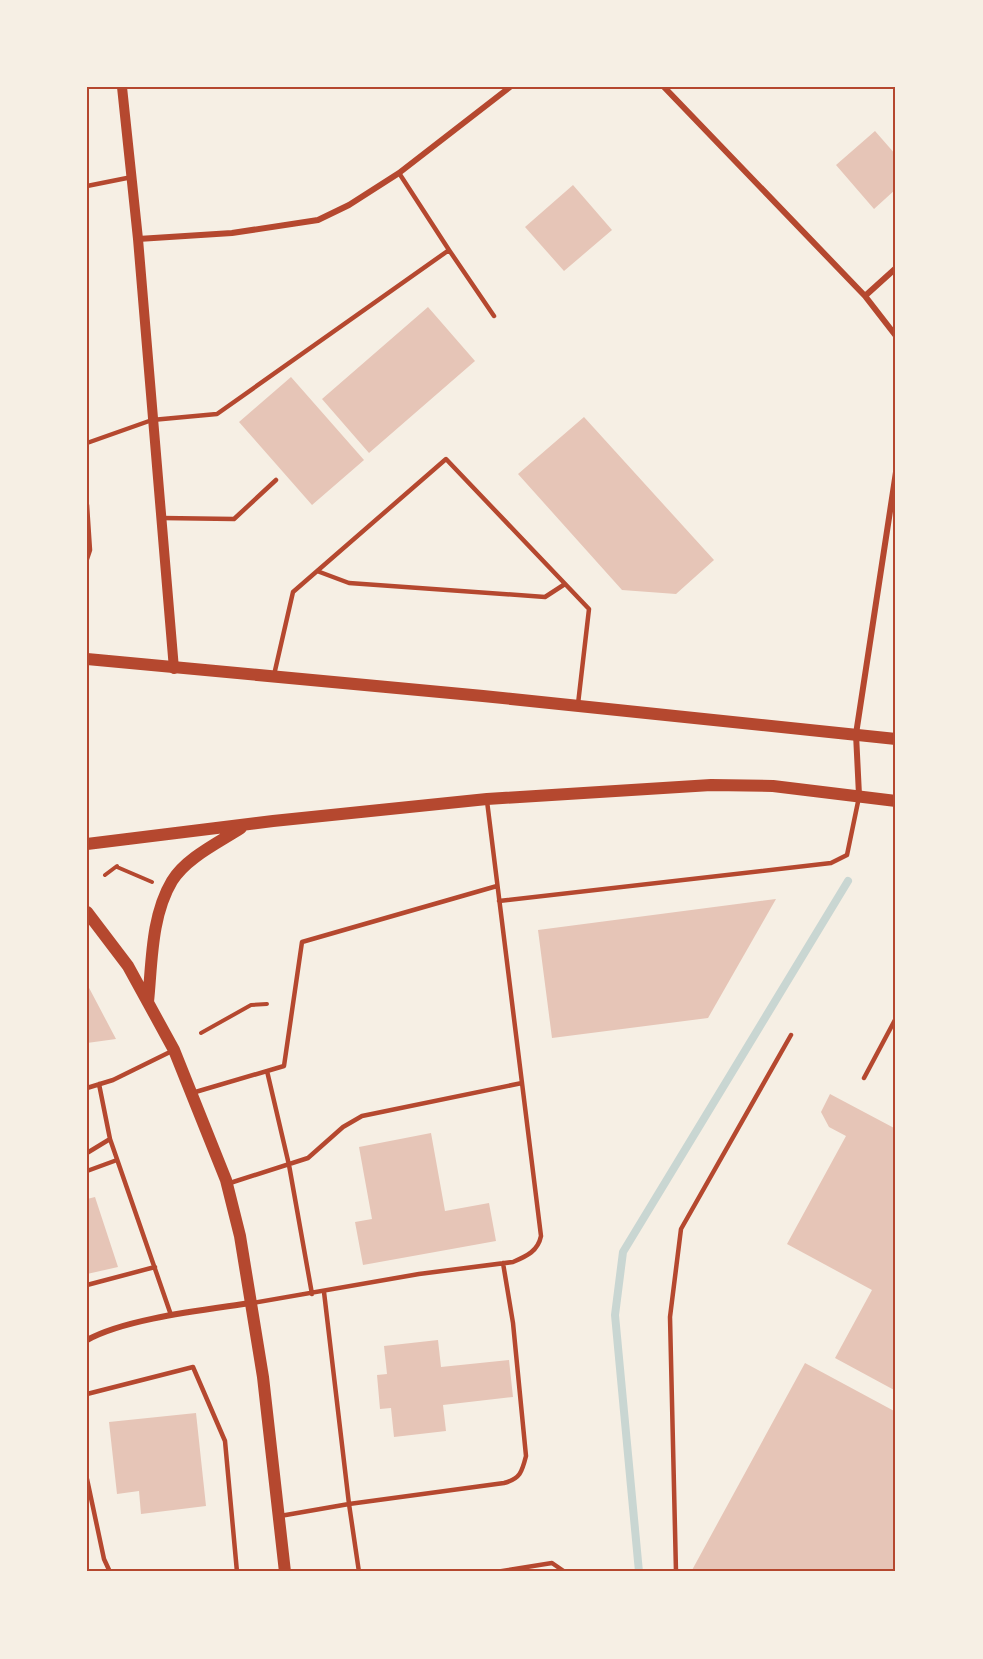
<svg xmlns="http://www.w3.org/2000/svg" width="983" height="1659" font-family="Montserrat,sans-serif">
	<rect width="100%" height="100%" fill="#f6efe4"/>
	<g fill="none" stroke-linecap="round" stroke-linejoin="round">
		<path stroke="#c9d6d2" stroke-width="8" d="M639,1572L615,1315L623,1252L848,881"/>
	</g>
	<path fill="#e6c5b7" d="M875,131L896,155V189L874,209L836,165Z
		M573,185L612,230L564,271L525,227Z
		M428,307L475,361L369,453L322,399Z
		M291,377L364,460L312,505L239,422Z
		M584,417L714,560L676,594L622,590L518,474Z
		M776,899L708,1018L552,1038L538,930Z
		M87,984L116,1039L87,1043Z
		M830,1094L896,1129V1391L835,1358L872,1290L787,1244L846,1136L829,1127L821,1112Z
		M431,1133L445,1211L489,1203L496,1241L363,1265L355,1222L372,1219L359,1147Z
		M95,1197L118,1267L87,1274V1199Z
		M438,1340L441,1367L509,1360L513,1397L443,1405L446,1431L394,1437L391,1408L380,1409L377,1375L387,1374L384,1346Z
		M805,1363L896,1412V1572H691Z
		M196,1413L206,1506L141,1514L139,1491L117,1494L109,1422Z"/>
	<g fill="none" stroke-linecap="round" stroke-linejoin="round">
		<path stroke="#b5482f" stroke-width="4" d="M117,867L152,882
			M105,875L117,866
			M201,1033L251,1005L267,1004"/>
		<path stroke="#b5482f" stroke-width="4.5" d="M87,186L132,177
			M449,250L494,316
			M87,443L152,420L217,414L449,250L399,173
			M87,505L90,550L87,559
			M162,518L234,519L276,480
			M317,571L349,583L545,597L565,584
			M274,675L293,592L446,459L589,609L578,704
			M499,901L831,863L847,855L859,797
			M267,1071L289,1165L312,1294
			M864,1078L896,1018
			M99,1084L110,1139
			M87,1088L113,1080L172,1051
			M192,1093L284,1066L302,942L497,886
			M87,1153L110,1139L171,1315
			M87,1171L117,1160
			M230,1183L308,1158L343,1127L362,1116L522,1083
			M87,1285L155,1267
			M324,1292L349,1504L504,1483C520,1479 522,1472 526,1456L513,1323L503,1263
			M253,1303L419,1274L513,1262C527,1256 538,1251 541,1236L487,801
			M87,1394L193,1367L225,1441L237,1572
			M87,1479L104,1559L110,1572
			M280,1516L349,1504L359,1572
			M496,1572L552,1563L565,1572
			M676,1572L670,1317L681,1229L791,1035"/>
		<path stroke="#b5482f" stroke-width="6" d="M664,87L865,296L896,336
			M138,239L232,233L318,220L349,205L399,173L510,87
			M865,296L896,268
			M859,795L856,734L896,472
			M87,1340C127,1318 205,1310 251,1303"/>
		<path stroke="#b5482f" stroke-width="10" d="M122,87L138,239L174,669"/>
		<path stroke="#b5482f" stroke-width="12" d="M87,659L483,696L896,739
			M87,844L273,821L487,799L711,785L773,786L896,801
			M87,912L128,966L174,1050L226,1180L240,1236L263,1377L285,1572
			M148,1002C152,963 151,916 172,881C186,858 218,843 241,828"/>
	</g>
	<rect width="983" height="1659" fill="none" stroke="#f6efe4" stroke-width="177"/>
	<rect x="88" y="88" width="806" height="1482" fill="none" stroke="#b5482f" stroke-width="2"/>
</svg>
